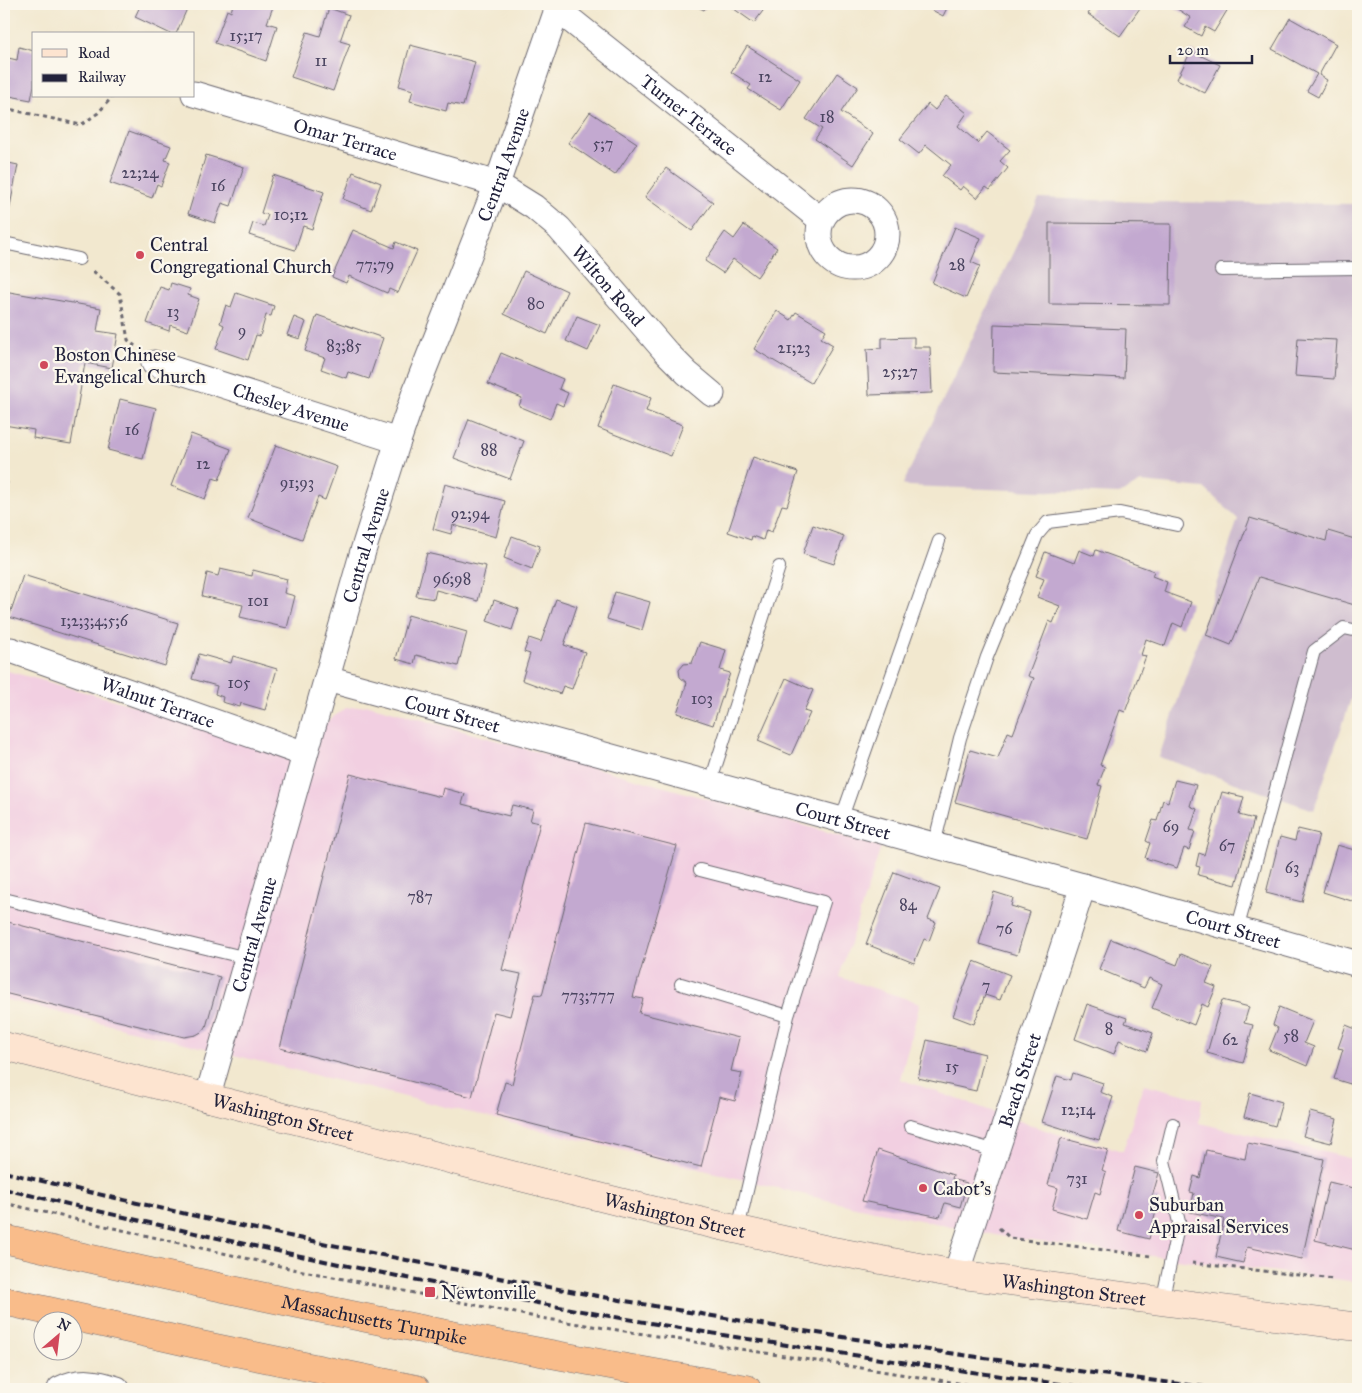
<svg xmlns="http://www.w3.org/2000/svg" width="1362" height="1393" font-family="'IM FELL Great Primer',serif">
	<rect width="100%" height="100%" fill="#fbf7ec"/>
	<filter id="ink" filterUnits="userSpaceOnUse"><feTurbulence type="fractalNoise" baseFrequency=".02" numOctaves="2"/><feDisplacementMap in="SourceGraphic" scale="10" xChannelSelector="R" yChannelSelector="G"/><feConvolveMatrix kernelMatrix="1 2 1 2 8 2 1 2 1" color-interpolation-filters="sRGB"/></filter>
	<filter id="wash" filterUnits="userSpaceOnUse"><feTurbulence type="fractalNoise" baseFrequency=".0096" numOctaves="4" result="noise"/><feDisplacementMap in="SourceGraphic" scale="20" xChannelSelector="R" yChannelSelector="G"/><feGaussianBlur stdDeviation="1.12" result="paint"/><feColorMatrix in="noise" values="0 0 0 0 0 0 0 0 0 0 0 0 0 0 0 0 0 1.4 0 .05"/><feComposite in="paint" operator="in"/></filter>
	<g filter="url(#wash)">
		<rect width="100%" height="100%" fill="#f2e8cf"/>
		<path fill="#f2cfe1" d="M4,670L290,748L346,708L369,705L881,847L839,977L920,1003L900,1079L1054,1133L1123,1151L1144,1084L1202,1099L1199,1123L1358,1160V1282L1010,1238L855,1207L4,999Z"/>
		<path fill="#cfbdcf" d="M1039,198L1146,202L1358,204V678L1314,810L1159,757L1238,519L1204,488L1141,482L1119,494L908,486L903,484Z"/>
		<g id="blocks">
			<path fill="#c3a9d0" d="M141,4H189L176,34H171L135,17Z
				M233,4H274L267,23L277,26L266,61L215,43L227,10L231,12Z
				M692,4H708L704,10Z
				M727,4H768L754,23Z
				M921,4H949L943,16Z
				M1095,4H1134L1140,8L1120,36L1088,14Z
				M1178,4H1231L1214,32L1205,27L1201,36L1185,27L1191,18L1176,8Z
				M329,8L349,15L340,41L350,44L333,91L291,77L307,32L320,36Z
				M1290,18L1336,44L1319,75L1327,80L1318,97L1307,91L1317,74L1272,49Z
				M410,45L475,62L463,106L448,103L446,111L410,101L413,90L399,86Z
				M747,46L800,80L781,110L748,89L751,85L731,72Z
				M19,47L34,51V85L31,100L4,95V57L17,60Z
				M1191,51L1220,65L1205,93L1177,79Z
				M837,73L858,87L841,112L873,134L853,165L815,139L822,129L806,119Z
				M946,96L967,113L958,126L978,143L987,132L1010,150L1000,161L1008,168L990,190L986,187L977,198L963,186L960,190L942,176L951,165L926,145L919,154L900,139L928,104L935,110Z
				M590,112L637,143L615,175L568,143Z
				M129,131L171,146L165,160L170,162L161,186L157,184L152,198L110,183Z
				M206,155L244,167L231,206L222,203L215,223L188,214Z
				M4,162L18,165L5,232H4Z
				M666,168L713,202L692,231L645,197Z
				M353,172L381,183L371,210L343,199Z
				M273,175L324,192L312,229L303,226L295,250L249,235L253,223L264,226L268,215L261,213Z
				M1049,223L1171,224L1170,305L1049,304Z
				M744,225L777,248L757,277L733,259L723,273L705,261L725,232L734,239Z
				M955,227L981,238L971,262L980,266L966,298L932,283Z
				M353,230L394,248L396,242L417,251L398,293L389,289L387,293L349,276L346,283L332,277Z
				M524,271L567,291L547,334L504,314Z
				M171,283L190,289L188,295L199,299L188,331L170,325L169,331L147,323L160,287L169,290Z
				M4,291L101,308L97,331L118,334L112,368L85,363L71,444L33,438L34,430L4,425Z
				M236,293L274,306L271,316L266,315L260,336L256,335L248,360L216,349L224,325L220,323L226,305L231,307Z
				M777,311L791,320L796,312L826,330L821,338L833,345L811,383L754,349Z
				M317,315L383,338L369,379L348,372L346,378L321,369L325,358L305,351Z
				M577,316L600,325L588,351L566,341Z
				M294,317L306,322L300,339L287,335Z
				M994,324L1126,329L1124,378L993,372Z
				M914,337V347H930L932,393L869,395L867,349L882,348V338Z
				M1298,338L1337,340L1334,379L1295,376Z
				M501,353L563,379L559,389L568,393L563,406L556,403L550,419L519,406L522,398L488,384Z
				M614,384L651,398L646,411L683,425L671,456L598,428Z
				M120,399L156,408L143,459L108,450Z
				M469,419L524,441L510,479L454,458Z
				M191,434L231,449L219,480L213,478L205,499L171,486Z
				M276,445L337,467L325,500L318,497L302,539L248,518Z
				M753,457L798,472L787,506L782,505L772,532L766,530L763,540L752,536L751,540L728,532Z
				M4,481L8,482L5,498H4Z
				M445,484L505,501L496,537L453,525L451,534L433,529Z
				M1250,518L1326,541L1328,531L1358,540V606L1259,577L1231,645L1206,635Z
				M813,525L844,536L834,564L803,554Z
				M512,536L540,546L532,569L504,558Z
				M1079,550L1094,556L1096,550L1154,571L1152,576L1167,582L1164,592L1191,602L1182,627L1173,623L1165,646L1146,639L1141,655L1146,656L1125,712L1120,710L1100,765L1105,767L1098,785L1102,786L1087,839L955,802L970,750L998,758L1008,732L1013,734L1034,678L1028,676L1049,621L1053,623L1060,606L1037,597L1044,579L1036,576L1045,552L1074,563Z
				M427,553L486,566L478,601L436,590L434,599L416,596Z
				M220,569L252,576L253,570L287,579L284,593L295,596L287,628L240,617L243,605L202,596L207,573L218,576Z
				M23,575L178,623L165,666L9,617Z
				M615,592L650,602L642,630L607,619Z
				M556,599L577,606L564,645L585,652L572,689L563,686L560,694L522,680L530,654L524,652L529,638L541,642Z
				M494,600L519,609L512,630L487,621Z
				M408,615L467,632L458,666L416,655L414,664L396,659Z
				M700,642L726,650L720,670L730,673L713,725L677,713L687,683L680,677L679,670L684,664L692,663Z
				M199,654L231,663L233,656L277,669L265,710L241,703L240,707L222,702L223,697L215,694L217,686L192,679Z
				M786,678L813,690L804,711L810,713L791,755L758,741Z
				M350,774L441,797L443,788L465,794L462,804L509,816L512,805L533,810L530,821L540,823L502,970L521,974L510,1016L494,1012L472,1097L280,1048Z
				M1175,780L1196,785L1190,806L1197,809L1190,830L1195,831L1189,850L1184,848L1177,868L1145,858L1150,843L1146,841L1153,820L1157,821L1163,800L1168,802Z
				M1222,792L1244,797L1239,815L1254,819L1236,885L1198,875L1200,867L1196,866L1199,853L1204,855Z
				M586,823L677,846L633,997L643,999L639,1013L739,1038L731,1071L742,1073L735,1101L719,1097L701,1167L496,1115L505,1082L512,1084L535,994L542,995Z
				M1298,829L1319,834L1302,902L1266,893L1280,837L1295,841Z
				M1337,845L1358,851V903L1323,892Z
				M894,872L940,889L928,919L936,922L929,941L924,939L914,963L866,944Z
				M994,892L1013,898L1011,906L1030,912L1017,955L979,944Z
				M4,921L220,977L206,1027L203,1031L196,1035L184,1037L4,993Z
				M1111,939L1177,965L1181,954L1213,967L1206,983L1216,987L1208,1007L1202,1004L1194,1025L1152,1008L1162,984L1149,978L1144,988L1099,969Z
				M974,961L1010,975L1000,1000L985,995L974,1024L953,1016Z
				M1222,1000L1249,1007L1244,1023L1253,1025L1243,1063L1207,1053Z
				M1087,1004L1127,1018L1125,1023L1153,1033L1147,1051L1119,1040L1114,1054L1075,1039Z
				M1279,1007L1313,1021L1304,1043L1314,1047L1307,1066L1269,1050L1278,1028L1273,1025Z
				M1346,1025L1358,1030V1081L1357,1086L1334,1079L1343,1049L1338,1048Z
				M927,1040L985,1054L976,1091L918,1078Z
				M1073,1073L1103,1083L1100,1092L1113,1097L1099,1140L1042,1122L1057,1076L1071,1080Z
				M1250,1093L1282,1102L1275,1126L1244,1117Z
				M1310,1112L1337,1119L1331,1143L1303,1136Z
				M1061,1138L1108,1150L1102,1170L1106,1172L1100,1194L1095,1192L1087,1219L1052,1209L1058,1188L1048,1185Z
				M1248,1143L1324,1159L1302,1259L1247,1247L1243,1263L1216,1257L1224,1219L1190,1212L1194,1193L1190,1192L1194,1176L1200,1178L1206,1150L1245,1159Z
				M878,1150L953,1175L952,1179L967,1183L960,1207L945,1203L940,1217L862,1201Z
				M1135,1167L1159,1173L1152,1197L1159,1199L1149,1239L1118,1231Z
				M1329,1182L1358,1189V1241L1356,1250L1315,1240Z"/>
		</g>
	</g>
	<g filter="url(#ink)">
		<use href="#blocks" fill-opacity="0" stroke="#6b676f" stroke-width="1"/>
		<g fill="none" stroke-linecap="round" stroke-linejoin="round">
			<defs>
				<path id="lane" d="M4,243L79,259
					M1221,270L1358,268
					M710,784L779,567
					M841,820L939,541
					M934,845L960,738L987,657L1037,535L1048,522L1120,513L1177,525
					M700,870L824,902L788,1016L738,1229
					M4,899L247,958
					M1237,930L1314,651L1344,628L1358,631
					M681,984L788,1016
					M910,1126L996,1151
					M1162,1302L1179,1222L1164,1161L1173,1124"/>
				<g id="street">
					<path id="s1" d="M557,9L821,220"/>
					<path id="s2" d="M194,94L497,184L534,207L559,228L666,352L687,373L712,394"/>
					<circle cx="853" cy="234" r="34"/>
					<path id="s3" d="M154,363L398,441"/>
					<path id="s4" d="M11,650L305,754"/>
					<path id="s5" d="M327,679L1083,886L1358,964"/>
					<path id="s6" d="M207,1099L363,551L398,441L415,392L497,184L559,4"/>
					<path id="s7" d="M956,1274L1083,886"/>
					<path d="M60,1389C79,1379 97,1382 117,1389"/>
				</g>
				<g id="secondary">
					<path id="s8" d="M4,1046L520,1177L668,1214L828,1250L956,1274L1358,1327"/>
				</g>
				<g id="highway">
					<path id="s9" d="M4,1239C250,1296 498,1347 747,1389"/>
					<path d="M4,1301L196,1344L416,1389"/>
				</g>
			</defs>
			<use href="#lane" stroke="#6b676f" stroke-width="14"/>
			<use href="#street" stroke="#6b676f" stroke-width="27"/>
			<use href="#secondary" stroke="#6b676f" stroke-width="29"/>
			<use href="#highway" stroke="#6b676f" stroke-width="29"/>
			<path stroke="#6b676f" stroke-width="3" stroke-dasharray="4 4" stroke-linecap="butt" d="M4,108L81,125L98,113L113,96
				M93,271L120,294L128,340L135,346
				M4,1203L293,1269L541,1318L996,1389
				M999,1228L1010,1238L1151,1256
				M1192,1263L1334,1279"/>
			<use href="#lane" stroke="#fff" stroke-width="12"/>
			<use href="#street" stroke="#fff" stroke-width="25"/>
			<use href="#secondary" stroke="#fde4d0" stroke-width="28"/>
			<use href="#highway" stroke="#f9bc8a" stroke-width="28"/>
			<path stroke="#22223b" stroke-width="4" stroke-dasharray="8 4" stroke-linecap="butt" d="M4,1172C405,1268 812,1340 1221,1389
				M4,1189C210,1238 418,1283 627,1319C783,1346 940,1368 1097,1389"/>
		</g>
	</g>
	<g fill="#d1495b" stroke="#fbf7ec" stroke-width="2">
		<circle cx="140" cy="255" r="5"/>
		<circle cx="44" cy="365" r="5"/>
		<circle cx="923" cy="1188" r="5"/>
		<circle cx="1139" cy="1215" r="5"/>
		<rect x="424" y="1286" width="12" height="12" rx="2.5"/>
	</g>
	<g text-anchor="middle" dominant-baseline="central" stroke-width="4.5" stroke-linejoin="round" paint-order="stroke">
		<g font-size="16" fill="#4a4460">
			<text x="246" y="35">15;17</text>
			<text x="321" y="60">11</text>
			<text x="765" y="76">12</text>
			<text x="827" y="116">18</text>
			<text x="603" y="143">5;7</text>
			<text x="140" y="172">22;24</text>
			<text x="218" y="185">16</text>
			<text x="291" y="214">10;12</text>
			<text x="375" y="264">77;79</text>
			<text x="957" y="264">28</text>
			<text x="536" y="303">80</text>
			<text x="173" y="311">13</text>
			<text x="242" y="330">9</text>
			<text x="344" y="345">83;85</text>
			<text x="794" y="347">21;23</text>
			<text x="900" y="371">25;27</text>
			<text x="132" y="429">16</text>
			<text x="489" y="449">88</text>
			<text x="203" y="463">12</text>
			<text x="297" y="482">91;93</text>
			<text x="470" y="513">92;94</text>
			<text x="452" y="578">96;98</text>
			<text x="258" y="600">101</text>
			<text x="94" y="620">1;2;3;4;5;6</text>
			<text x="239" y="682">105</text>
			<text x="702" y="698">103</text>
			<text x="1171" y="826">69</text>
			<text x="1227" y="845">67</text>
			<text x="1292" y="867">63</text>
			<text x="420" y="896">787</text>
			<text x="908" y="904">84</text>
			<text x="1004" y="928">76</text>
			<text x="986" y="985">7</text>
			<text x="588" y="995">773;777</text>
			<text x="1109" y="1028">8</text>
			<text x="1291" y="1035">58</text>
			<text x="1230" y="1039">62</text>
			<text x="952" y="1066">15</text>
			<text x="1078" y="1109">12;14</text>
			<text x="1077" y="1178">731</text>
		</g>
		<g font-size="19" fill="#22223b" stroke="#fbf7ec">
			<text stroke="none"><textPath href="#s1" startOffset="169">Turner Terrace</textPath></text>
			<text stroke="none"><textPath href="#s2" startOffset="158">Omar Terrace</textPath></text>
			<text stroke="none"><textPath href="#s6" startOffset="981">Central Avenue</textPath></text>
			<text stroke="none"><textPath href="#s2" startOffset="468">Wilton Road</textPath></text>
			<text stroke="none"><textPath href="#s3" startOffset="144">Chesley Avenue</textPath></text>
			<text stroke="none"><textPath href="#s6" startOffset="576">Central Avenue</textPath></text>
			<text stroke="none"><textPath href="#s4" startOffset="156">Walnut Terrace</textPath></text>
			<text stroke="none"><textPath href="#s5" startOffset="130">Court Street</textPath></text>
			<text stroke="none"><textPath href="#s5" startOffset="535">Court Street</textPath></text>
			<text stroke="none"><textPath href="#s5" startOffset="940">Court Street</textPath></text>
			<text stroke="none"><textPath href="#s6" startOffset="171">Central Avenue</textPath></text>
			<text stroke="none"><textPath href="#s7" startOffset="204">Beach Street</textPath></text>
			<text stroke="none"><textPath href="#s8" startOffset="288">Washington Street</textPath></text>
			<text stroke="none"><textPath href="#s8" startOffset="692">Washington Street</textPath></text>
			<text stroke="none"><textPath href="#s8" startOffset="1098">Washington Street</textPath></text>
			<text stroke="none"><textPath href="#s9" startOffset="379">Massachusetts Turnpike</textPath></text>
		</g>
		<g font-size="19" fill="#22223b" stroke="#fbf7ec" text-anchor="start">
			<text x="150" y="244">Central<tspan x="150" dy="22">Congregational Church</tspan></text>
			<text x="54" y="354">Boston Chinese<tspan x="54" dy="22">Evangelical Church</tspan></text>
			<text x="933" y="1188">Cabot's</text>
			<text x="1149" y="1204">Suburban<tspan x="1149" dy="22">Appraisal Services</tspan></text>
			<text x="441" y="1292">Newtonville</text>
		</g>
	</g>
	<rect width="1362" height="1393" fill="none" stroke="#fbf7ec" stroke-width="20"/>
	<rect x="32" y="32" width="162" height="65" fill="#fbf7ec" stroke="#a4a2a5"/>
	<rect x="42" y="49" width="25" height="8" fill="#fde4d0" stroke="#a4a2a5"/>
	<text x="78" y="58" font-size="15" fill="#22223b">Road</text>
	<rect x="42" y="74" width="25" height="8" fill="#22223b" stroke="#a4a2a5"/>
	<text x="78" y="82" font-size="15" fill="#22223b">Railway</text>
	<g transform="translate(58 1336) rotate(28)"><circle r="24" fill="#fbf7ec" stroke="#a4a2a5"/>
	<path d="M0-4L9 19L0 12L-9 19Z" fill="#d1495b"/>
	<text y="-8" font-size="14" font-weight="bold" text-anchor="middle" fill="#22223b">N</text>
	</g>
	<path d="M1170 55v8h82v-8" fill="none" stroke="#22223b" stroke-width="2.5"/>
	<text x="1177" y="55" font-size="15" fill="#22223b" stroke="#fbf7ec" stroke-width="4" paint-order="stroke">20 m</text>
</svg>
